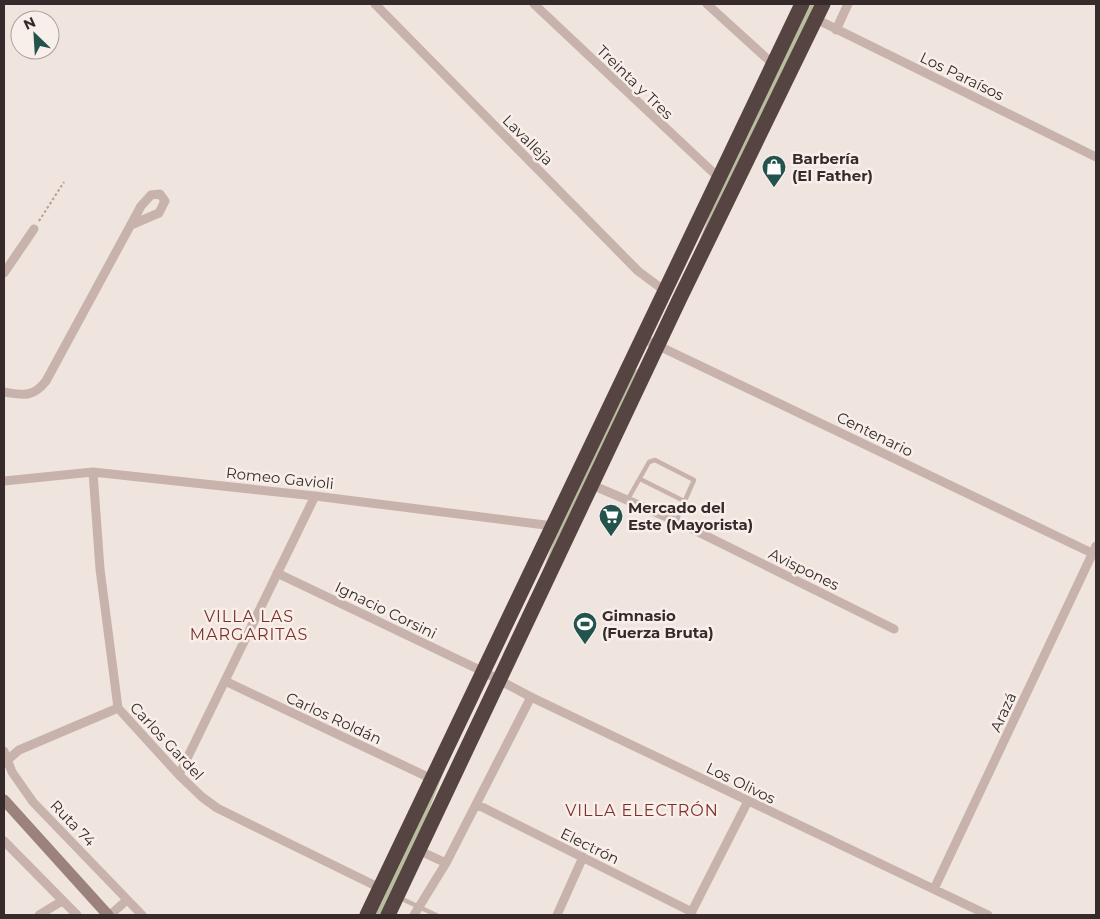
<svg xmlns="http://www.w3.org/2000/svg" width="1100" height="919" font-family="Montserrat,sans-serif">
	<rect width="100%" height="100%" fill="#f0e4de"/>
	<path fill="#b9be9f" d="M808,4H815L699,242L713,206Z
		M637,369H638L504,654H503L544,568L559,526L631,376Z
		M478,695L480,696L445,768L426,818L380,915H373Z"/>
	<g fill="none" stroke-linecap="round" stroke-linejoin="round">
		<path stroke="#b39d95" stroke-width="2" stroke-dasharray="2.5 2.5" stroke-linecap="butt" d="M39,221L64,182"/>
		<path stroke="#c7b3ab" stroke-width="4.5" d="M640,479L684,501
			M628,499L649,462L655,460L694,480L676,521
			M398,897L436,915"/>
		<path stroke="#c7b3ab" stroke-width="9" d="M375,4L638,271L665,291
			M534,4L719,178
			M707,4L773,64
			M816,19L1096,157
			M836,30L848,4
			M4,273L34,229
			M642,338L1096,555
			M4,392C23,395 33,398 46,381L141,206L151,195L160,194L165,201L159,213L131,225
			M93,472L100,569L118,708L179,775L202,797L217,808L380,888
			M4,481L93,472L315,496L553,526
			M592,485L676,521L894,629
			M277,573L484,672L531,697L988,915
			M225,681L432,779
			M4,751L12,772L33,802L142,915
			M4,763L19,750L118,708
			M179,775L315,496
			M476,804L692,912
			M4,841L77,915
			M418,850L446,863
			M934,889L1096,546
			M39,915L62,901
			M110,915L127,900
			M414,915L446,863L531,697
			M557,915L583,857
			M690,915L748,801"/>
		<path stroke="#9b827d" stroke-width="11" d="M4,800L108,915"/>
		<path stroke="#564442" stroke-width="15" d="M367,915L802,4
			M388,915L680,298L823,4"/>
	</g>
	<defs>
		<symbol id="shop-pin" viewBox="-11 -11 22 30"><path d="M0 17L-7.5 6A9.5 9.5 0 1 1 7.5 6Z" fill="#23534d" stroke="#f8efea"/><path d="M-5-2.5h2.3a2.7 3.5 0 0 1 5.4 0H5L5.5 6h-11ZM-1.5-2.5h3a1.5 2.3 0 0 0-3 0Z" fill="#fff"/></symbol>
		<symbol id="supermarket-pin" viewBox="-11 -11 22 30"><path d="M0 17L-7.5 6A9.5 9.5 0 1 1 7.5 6Z" fill="#23534d" stroke="#f8efea"/><path d="M-6-5.5h2.5l.6 2H6L4.5 2H-2.5L-4.4-4H-6ZM-1.5 3.2a1.3 1.3 0 1 0 .1 0ZM3 3.2a1.3 1.3 0 1 0 .1 0Z" fill="#fff"/></symbol>
		<symbol id="stadium-pin" viewBox="-11 -11 22 30"><path d="M0 17L-7.5 6A9.5 9.5 0 1 1 7.5 6Z" fill="#23534d" stroke="#f8efea"/><path d="M0-5a6.5 5 0 1 0 0 10a6.5 5 0 1 0 0-10ZM-3.5-1.8h7v3.6h-7Z" fill="#fff"/></symbol>
	</defs>
	<g fill-rule="evenodd">
		<use href="#shop-pin" x="760" y="153" width="28" height="38"/>
		<use href="#supermarket-pin" x="597" y="502" width="28" height="38"/>
		<use href="#stadium-pin" x="571" y="610" width="28" height="38"/>
	</g>
	<g text-anchor="middle" dominant-baseline="central" stroke-width="5" stroke-linejoin="round" paint-order="stroke">
		<g font-size="15" fill="#362b2a" stroke="#f8efea">
			<text transform="translate(962 76) rotate(26)">Los Paraísos</text>
			<text transform="translate(635 82) rotate(44)">Treinta y Tres</text>
			<text transform="translate(528 140) rotate(45)">Lavalleja</text>
			<text transform="translate(875 434) rotate(26)">Centenario</text>
			<text transform="translate(280 478) rotate(6)">Romeo Gavioli</text>
			<text transform="translate(804 569) rotate(26)">Avispones</text>
			<text transform="translate(386 610) rotate(26)">Ignacio Corsini</text>
			<text transform="translate(1003 712) rotate(-65)">Arazá</text>
			<text transform="translate(334 718) rotate(25)">Carlos Roldán</text>
			<text transform="translate(167 741) rotate(47)">Carlos Gardel</text>
			<text transform="translate(741 783) rotate(26)">Los Olivos</text>
			<text transform="translate(73 823) rotate(46)">Ruta 74</text>
			<text transform="translate(590 846) rotate(26)">Electrón</text>
		</g>
		<g font-size="15" font-weight="bold" fill="#362b2a" stroke="#f8efea" text-anchor="start">
			<text x="792" y="158">Barbería<tspan x="792" dy="17">(El Father)</tspan></text>
			<text x="628" y="507">Mercado del<tspan x="628" dy="17">Este (Mayorista)</tspan></text>
			<text x="602" y="615">Gimnasio<tspan x="602" dy="17">(Fuerza Bruta)</tspan></text>
		</g>
		<g font-size="16" letter-spacing="1" fill="#7d2f2a" stroke="#f8efea">
			<text x="249" y="616">VILLA LAS<tspan x="249" dy="18">MARGARITAS</tspan></text>
			<text x="642" y="810">VILLA ELECTRÓN</text>
		</g>
	</g>
	<rect width="1100" height="919" fill="none" stroke="#362b2a" stroke-width="10"/>
	<g transform="translate(35 35) rotate(335)"><circle r="24" fill="#f8efea" stroke="#aaa19d"/>
	<path d="M0-4L9 19L0 12L-9 19Z" fill="#23534d"/>
	<text y="-8" font-size="14" font-weight="bold" text-anchor="middle" fill="#362b2a">N</text>
	</g>
</svg>
